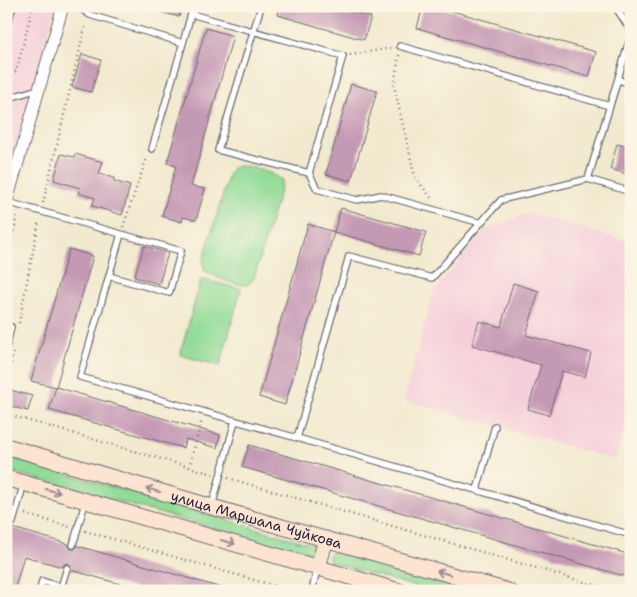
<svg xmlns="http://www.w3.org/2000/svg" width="637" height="597" font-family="'Shantell Sans',sans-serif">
	<rect width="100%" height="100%" fill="#fcf5e5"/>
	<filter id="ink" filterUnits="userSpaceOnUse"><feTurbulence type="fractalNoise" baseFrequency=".02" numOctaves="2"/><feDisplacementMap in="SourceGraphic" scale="10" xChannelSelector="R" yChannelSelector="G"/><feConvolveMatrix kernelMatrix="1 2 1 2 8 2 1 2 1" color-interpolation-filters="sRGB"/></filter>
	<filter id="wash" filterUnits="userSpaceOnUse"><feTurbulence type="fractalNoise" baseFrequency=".0096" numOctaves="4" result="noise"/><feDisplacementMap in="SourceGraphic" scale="20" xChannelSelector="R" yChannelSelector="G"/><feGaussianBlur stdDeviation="1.12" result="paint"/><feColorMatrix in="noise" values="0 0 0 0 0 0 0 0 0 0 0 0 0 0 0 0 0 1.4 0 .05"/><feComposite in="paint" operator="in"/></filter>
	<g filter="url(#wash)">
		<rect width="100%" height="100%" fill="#f2eacf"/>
		<path fill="#f5cfda" d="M6,6H56L6,183Z
			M529,213L631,242V408L615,460L404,400L433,292L486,229Z"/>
		<path fill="#90db96" stroke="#597e68" d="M235,166C248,165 271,171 282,180L281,187L254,278C251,282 249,285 244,285C235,285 211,276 204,270L203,261L230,171Z
			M201,279L241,289L220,366L180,355Z
			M6,456L317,546L315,557L6,470Z
			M332,551L470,591H430L330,562L328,556Z"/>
		<g id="blocks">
			<path fill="#c499b4" d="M150,6H182L179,17L150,9Z
				M280,6H332L371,17L364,40L278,15Z
				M423,6H435L596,52L589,77L417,28Z
				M206,28L233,36L191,186L205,189L196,220L183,217L182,222L162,216L176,166L167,163Z
				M82,54L101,60L91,92L72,87Z
				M351,84L377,91L351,181L326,174Z
				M617,144L631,148V175L610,169Z
				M61,154L74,157L75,154L103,162L99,174L114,178V181L130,186L122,215L92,206L95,198L78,193L80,188L54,180Z
				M341,208L426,232L419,256L334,232Z
				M308,224L334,232L285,405L259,397Z
				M144,246L168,253L159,284L134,277Z
				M69,249L93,256L56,387L31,381Z
				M513,283L539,291L526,335L591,353L585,377L562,371L549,415L528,409L541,365L472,345L479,321L501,327Z
				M56,387L220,435L217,448L186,439L183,448L49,410Z
				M10,390L32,396L28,411L6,405Z
				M249,445L631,555V578L242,467Z
				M6,526L68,544L71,549H75L78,546L222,588V591H145L71,570V565L68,563L64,564L62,567L24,556L14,591H6Z"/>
		</g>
	</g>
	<g filter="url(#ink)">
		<use href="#blocks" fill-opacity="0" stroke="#6b686f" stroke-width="1"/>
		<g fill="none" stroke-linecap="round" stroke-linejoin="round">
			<defs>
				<path id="service" d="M78,6L90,15L183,43L191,14L343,56L309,173L218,150L261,6
					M615,6L631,31
					M191,14L193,6
					M6,29L13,6
					M400,46L610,106
					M618,80L631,83
					M6,99L38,89
					M152,149L183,43
					M309,173L317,189L357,200L381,195L481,223
					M588,179L631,192
					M7,202L121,234L80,377L297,438L631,535
					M109,276L169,293L181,251L121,234
					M6,326L11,327L6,348
					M297,438L349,256L432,278L501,200L588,179L631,35
					M477,490L495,426
					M212,506L235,421
					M13,522L24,483
					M73,545L85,503
					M61,587L67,568
					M40,591L42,581L74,591
					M312,591L317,569"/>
				<path id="minor" d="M6,204L63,6"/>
				<g id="secondary">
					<path id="s1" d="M6,446L212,507L508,591"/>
					<path d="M6,478L399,591"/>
					<path d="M318,567L326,539"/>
				</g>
			</defs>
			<use href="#service" stroke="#6b686f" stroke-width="8"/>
			<use href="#minor" stroke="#6b686f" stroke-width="13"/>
			<use href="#secondary" stroke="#6b686f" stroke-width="17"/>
			<path stroke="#6b686f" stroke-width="2.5" stroke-dasharray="1 4" stroke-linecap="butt" d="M350,55L392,48
				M399,55L394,86L415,177L432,199
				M6,67L16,72L33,6
				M43,203L86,23
				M123,227L147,157
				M6,271L17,214
				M19,323L39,220
				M6,388L13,353
				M6,414L213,474
				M189,467L202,420
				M228,478L615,591
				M25,514L70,527
				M85,531L292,591"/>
			<use href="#service" stroke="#fff" stroke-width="5.5"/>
			<use href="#minor" stroke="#fff" stroke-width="11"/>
			<use href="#secondary" stroke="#fde4d1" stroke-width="15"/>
		</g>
		<defs><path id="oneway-shaft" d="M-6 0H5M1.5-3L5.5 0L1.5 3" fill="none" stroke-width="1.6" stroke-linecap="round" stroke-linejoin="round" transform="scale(1.25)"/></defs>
		<g stroke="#9a8d8e">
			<use href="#oneway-shaft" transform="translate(153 490) rotate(-163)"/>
			<use href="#oneway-shaft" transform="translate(53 491) rotate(16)"/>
			<use href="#oneway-shaft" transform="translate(228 542) rotate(16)"/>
			<use href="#oneway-shaft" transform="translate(444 573) rotate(-164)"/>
		</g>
	</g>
	<g text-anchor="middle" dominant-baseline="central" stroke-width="4" stroke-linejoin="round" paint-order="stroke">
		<g font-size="14" fill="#22223b" stroke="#fcf5e5">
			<text stroke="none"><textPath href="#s1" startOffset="261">улица Маршала Чуйкова</textPath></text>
		</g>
	</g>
	<rect width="637" height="597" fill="none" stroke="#fcf5e5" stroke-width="25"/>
</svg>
